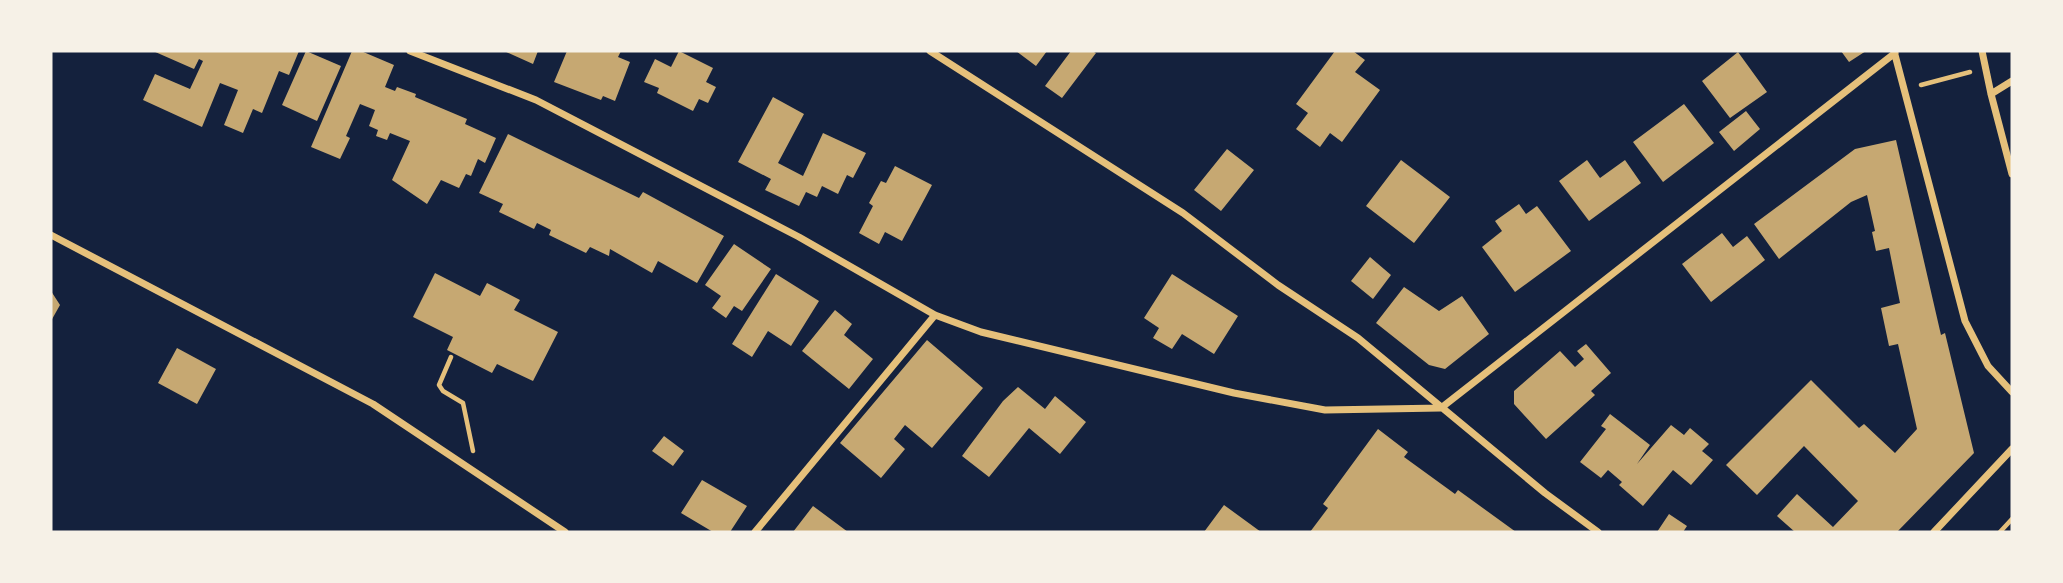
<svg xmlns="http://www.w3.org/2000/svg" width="2063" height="583" font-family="'Public Sans',sans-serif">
	<rect width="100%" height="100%" fill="#14213d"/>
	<path fill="#c6a872" d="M153,51H299L289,75L279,71L262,113L253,109L243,133L224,125L238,90L220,83L202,127L143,100L155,74L190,89L203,61L199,59L194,69Z
		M306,51L341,66L317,121L282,105Z
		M352,51H361L394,65L385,87L395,91L397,87L416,94L415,97L467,119L465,124L496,138L485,163L478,159L471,176L466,174L459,188L441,180L427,204L392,180L410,141L390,133L387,140L376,136L378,130L369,126L375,110L360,104L346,136L350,138L340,159L311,147Z
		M504,51H538L533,64Z
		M567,51H621L618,57L630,62L615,101L603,96L601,100L554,82Z
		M679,51L713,68L706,82L716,87L708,103L699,99L693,111L657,93L659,88L644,82L655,59L671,67Z
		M1016,51H1047L1036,66Z
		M1071,51H1092L1096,53L1062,98L1045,86Z
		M1335,51H1353L1365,60L1355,72L1380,90L1342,142L1330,133L1320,147L1296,129L1308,113L1296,104Z
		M1841,51H1866L1849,62Z
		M1738,52L1767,92L1730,118L1702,81Z
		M773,97L804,114L778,163L803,176L823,133L866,153L853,178L847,175L838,194L822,186L817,197L806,192L799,206L765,190L771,179L738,162Z
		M1684,104L1714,143L1663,182L1633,142Z
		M1746,111L1760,129L1734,151L1719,132Z
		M508,134L639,198L643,192L724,236L697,283L658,261L652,273L610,249L609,256L590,247L586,253L549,235L551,230L537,223L534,229L499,212L503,204L479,193Z
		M1896,140L1941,335L1945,333L1974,453L1897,532H1795L1777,516L1797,494L1833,527L1858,501L1804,446L1757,495L1726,465L1811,380L1859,428L1864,424L1895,453L1917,429L1898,344L1889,346L1881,308L1900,303L1889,248L1876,251L1872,232L1875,231L1867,195L1851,202L1779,259L1754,224L1855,149Z
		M1227,149L1254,170L1221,211L1194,190Z
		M1401,160L1450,197L1414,243L1366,206Z
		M1587,160L1600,178L1625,160L1641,183L1589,221L1559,181Z
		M895,166L932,185L902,241L885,232L879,244L859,233L873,206L869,203L881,181L886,183Z
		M1519,204L1526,214L1537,206L1571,251L1515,292L1482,247L1502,231L1495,221Z
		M1722,233L1733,247L1747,236L1765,260L1711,302L1682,264Z
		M734,244L771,269L742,311L734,306L726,318L712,308L721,296L705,285Z
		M1370,257L1391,275L1373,299L1351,281Z
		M435,273L480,296L487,283L520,300L514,310L558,332L533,381L497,364L492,373L447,350L453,337L413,317Z
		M776,274L819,301L791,346L768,331L752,357L732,344Z
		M1172,274L1238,316L1214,354L1182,334L1172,349L1153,338L1159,328L1144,318Z
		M1404,287L1439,311L1462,296L1489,334L1445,369L1429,365L1376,323Z
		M51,291L60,305L51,321Z
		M835,310L852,324L844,335L873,359L849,389L802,351Z
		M927,340L983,388L932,448L905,425L894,439L905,449L881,478L840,443Z
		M1586,344L1611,373L1591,391L1595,395L1546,439L1514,404V391L1560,351L1575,367L1584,359L1577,351Z
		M177,348L216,369L197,404L158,383Z
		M1018,387L1045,409L1055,396L1086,422L1060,454L1029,428L989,477L962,456L1003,401Z
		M1610,414L1650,445L1637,464L1671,425L1684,435L1690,428L1709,444L1702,451L1713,460L1691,485L1673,470L1643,506L1619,485L1622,482L1608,470L1601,478L1580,462L1606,429L1601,426Z
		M1378,429L1408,452L1404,457L1455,494L1458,490L1516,532H1310L1328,508L1323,504Z
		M664,436L684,451L673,466L652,451Z
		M702,480L747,506L730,532H713L681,513Z
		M1224,505L1261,532H1204Z
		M813,506L848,532H793Z
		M1669,514L1687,526L1683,532H1657Z"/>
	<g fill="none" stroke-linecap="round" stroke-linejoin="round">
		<path stroke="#e5c07b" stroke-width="4.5" d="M1921,85L1970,72
			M451,357L439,385L443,391L463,403L473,451
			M2000,532L2012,519"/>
		<path stroke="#e5c07b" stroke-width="7" d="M410,51L536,100L799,237L935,315L981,332L1234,393L1325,410L1441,408L1895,53
			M930,51L1183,213L1278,285L1358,338L1545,493L1598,532
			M1894,51L1965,321L1988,366L2012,392
			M1982,51L1991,94L2012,174
			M1991,94L2012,81
			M51,235L373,404L565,532
			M755,532L935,315
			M1934,532L2012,449"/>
	</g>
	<rect width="2063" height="583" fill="none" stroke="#f6f1e7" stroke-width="105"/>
</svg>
